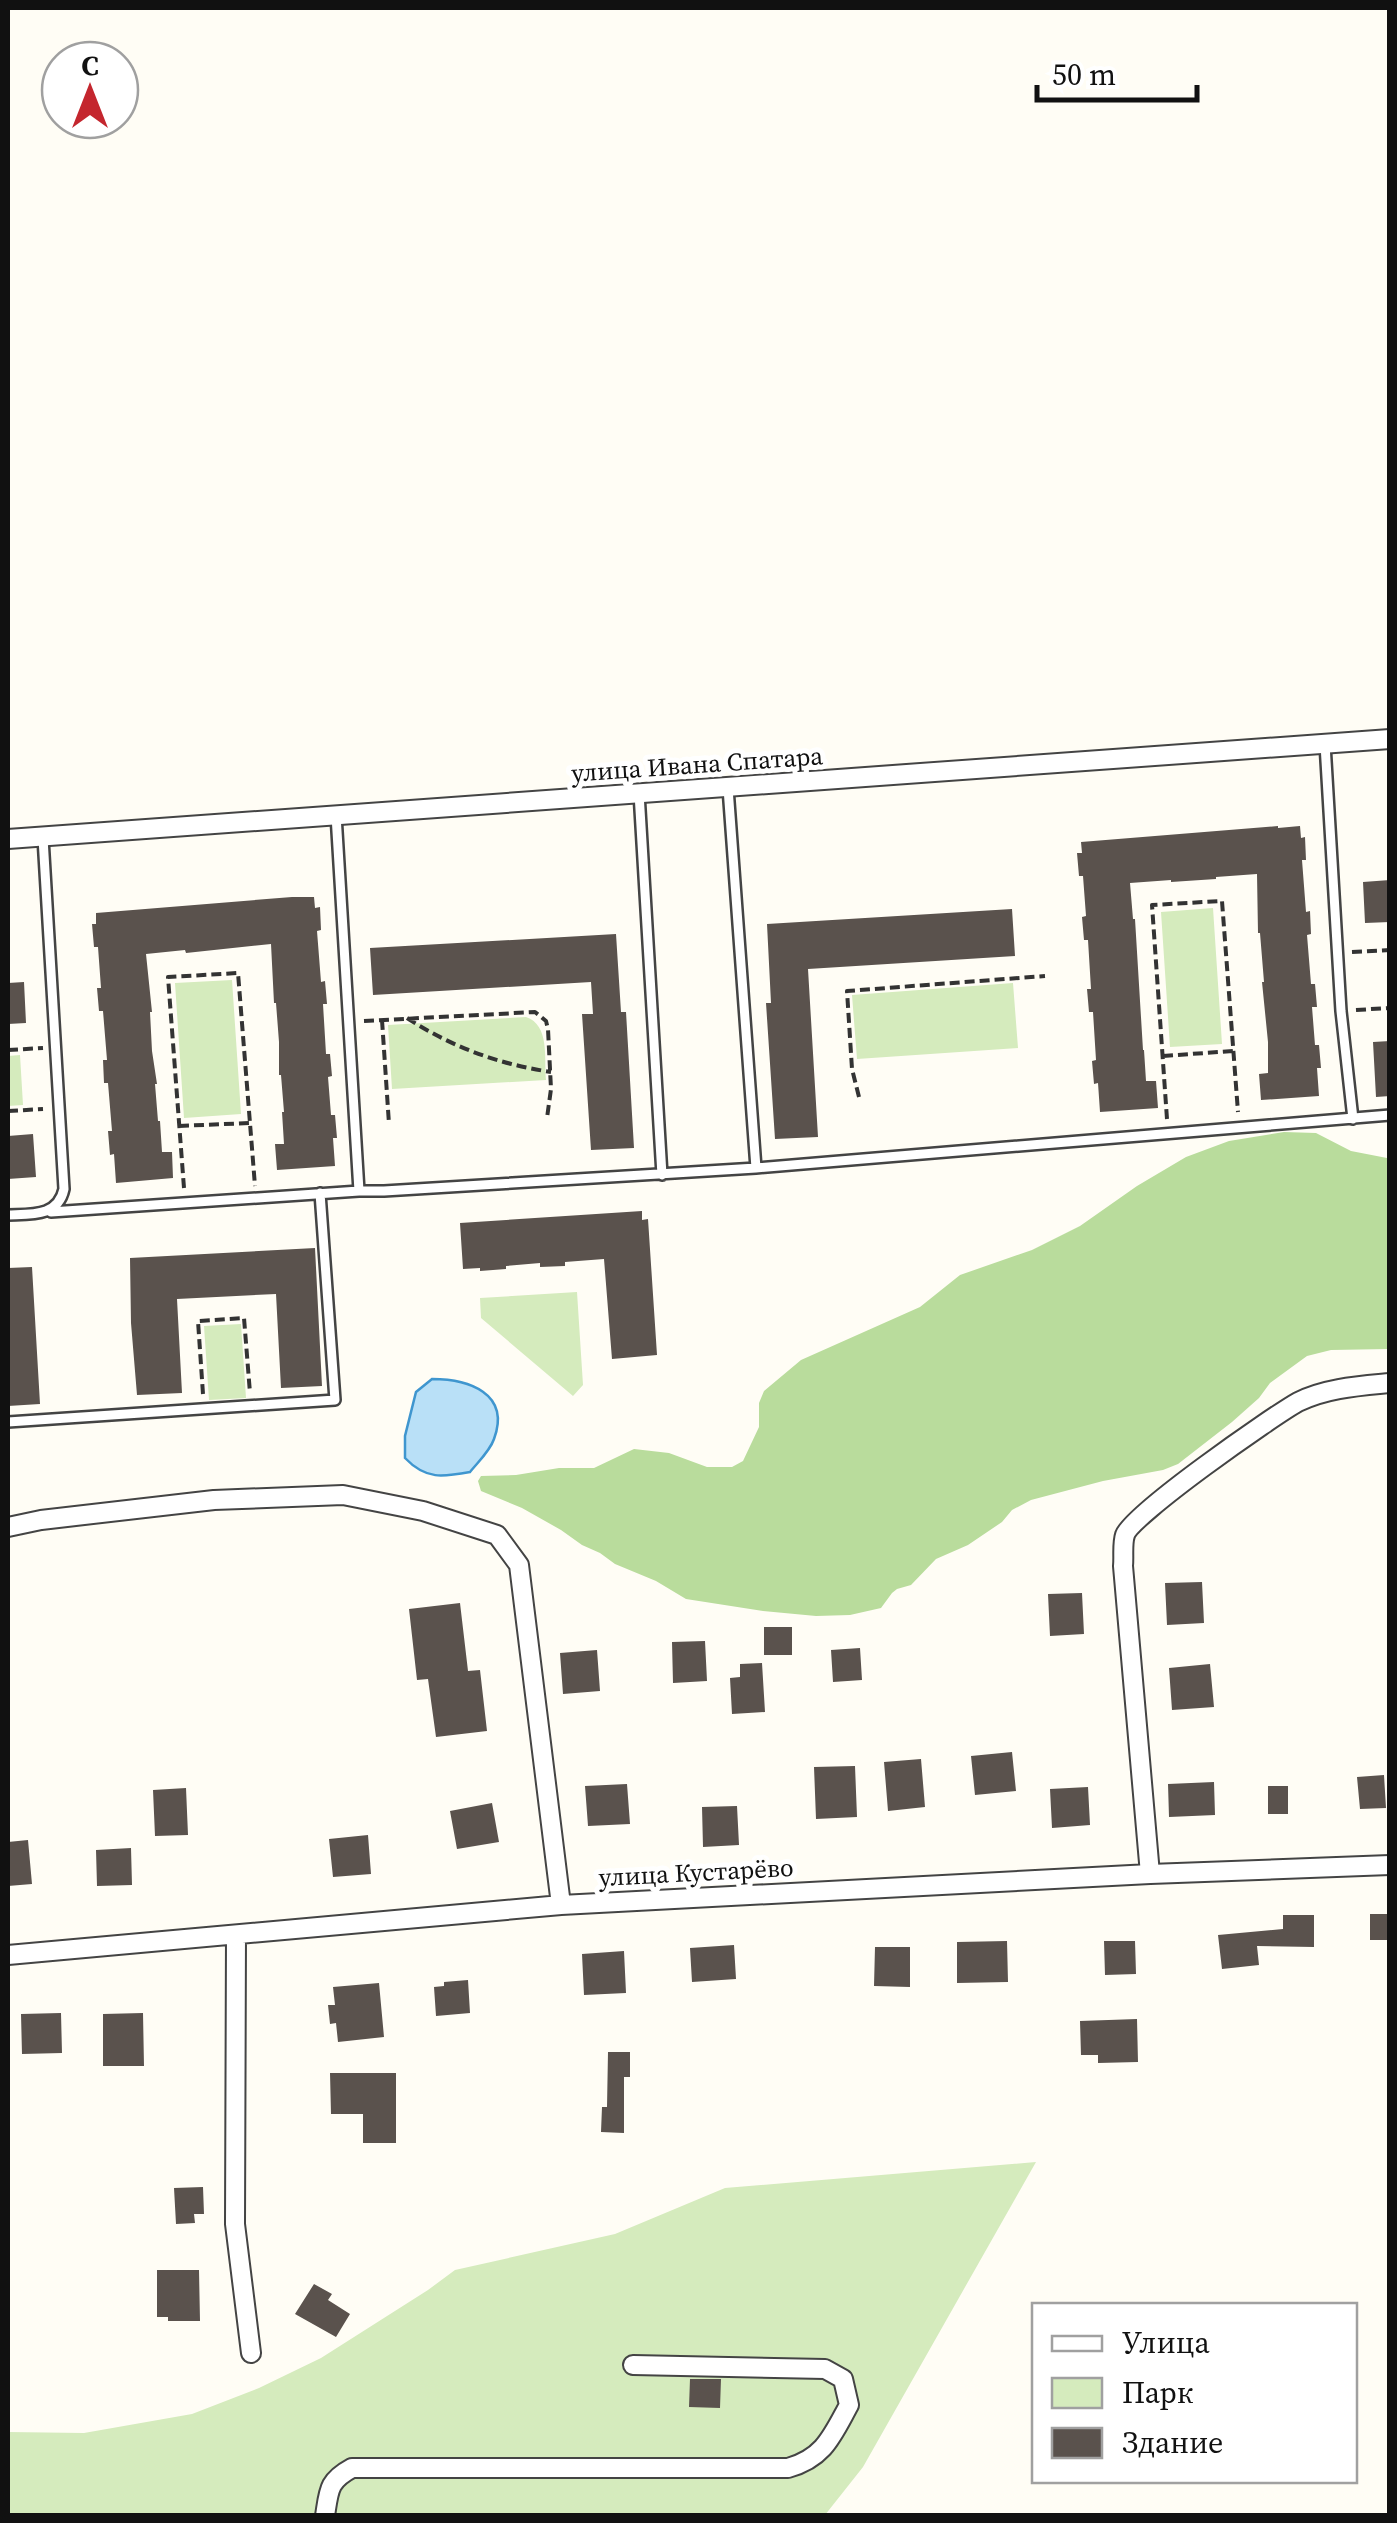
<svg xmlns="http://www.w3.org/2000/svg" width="1397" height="2523" font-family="'Source Serif 4',serif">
	<rect width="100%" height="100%" fill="#fffdf5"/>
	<path fill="#d5ebbd" d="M1213,908L1222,1044L1170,1047L1161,912Z
		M232,980L241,1114L184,1118L175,983Z
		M1013,983L1018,1048L857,1059L852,995Z
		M526,1017C550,1025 544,1058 546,1080L392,1089L388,1025Z
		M20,1055L23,1105L8,1106V1056Z
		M577,1292L583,1385L573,1396L481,1318L480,1298Z
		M241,1324L246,1398L209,1400L204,1326Z
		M1036,2162L863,2467L825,2515L8,2516V2432L84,2433L192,2414L259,2388L321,2358L428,2290L455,2270L615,2234L725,2188Z"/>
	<path fill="#b9dc9c" d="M1284,1132L1316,1133L1351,1151L1387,1158L1389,1155V1349L1331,1350L1307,1356L1270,1383L1259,1398L1232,1422L1178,1464L1163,1470L1103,1481L1031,1500L1012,1510L1002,1522L968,1545L936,1559L911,1585L897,1589L892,1593L881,1608L850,1615L816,1616L763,1611L686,1599L656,1581L615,1564L600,1553L582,1545L561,1530L522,1508L481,1491L478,1481L481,1476L516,1475L559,1468H594L634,1449L669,1453L707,1467H732L743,1461L759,1427V1403L764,1391L801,1360L920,1307L960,1275L1032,1250L1080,1226L1137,1186L1186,1157L1229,1141Z"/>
	<path fill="#b9e0f7" stroke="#3f96cf" stroke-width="2.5" d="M432,1379C468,1379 511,1393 494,1439C490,1451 478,1462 470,1472C443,1477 426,1480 405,1458V1436L416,1392Z"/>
	<path fill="#5a524d" d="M1278,826V828L1300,826L1301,838L1305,837L1306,860H1302L1306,912L1310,911L1311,934L1307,935L1311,984H1315L1317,1007H1312L1315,1045H1319L1321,1068H1317L1319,1096L1261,1100L1259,1074L1268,1073V1042L1262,982H1264L1260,933H1258L1257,874L1216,877V879L1171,882V880L1130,883L1133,919H1135L1143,1050H1144L1146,1081H1156L1158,1108L1100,1112L1098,1083L1094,1084L1092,1061L1096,1060L1093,1012H1089L1087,989H1091L1088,940H1084L1082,917L1086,916L1083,876H1079L1077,853H1082L1081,842Z
		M1390,880V922L1365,923L1363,882Z
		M292,897H314L315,908L320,907L321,930L317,931L321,982L325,981L327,1004H323L326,1054H330L332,1076L328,1077L331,1115H335L337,1138H333L335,1166L277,1170L275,1144H284L282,1112H284L281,1075H279V1042L276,1003H274L271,944L186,953L185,950L146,954L152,1012H150L152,1051L157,1084H155L158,1121H160L162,1152H172L173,1178L116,1183L114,1154L110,1155L108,1131H112L108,1083H104L103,1060H107L103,1011H99L97,988H101L98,947H94L92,924H96V913Z
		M1012,909L1015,956L808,969L818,1137L775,1139L766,1003H771L767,924Z
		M616,934L621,1012H626L634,1148L591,1150L582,1014H593L591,982L373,995L370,948Z
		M24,982L26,1023L8,1024V983Z
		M1390,1041V1096L1376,1097L1373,1042Z
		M33,1134L36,1177L8,1179V1136Z
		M642,1211V1220L648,1219L657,1355L612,1359L604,1259L565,1262V1266L540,1267V1263L506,1266V1269L480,1271V1268L463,1269L460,1223Z
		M315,1248L322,1386L281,1388L276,1294L177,1299L182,1393L137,1395L131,1323L130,1258Z
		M32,1267L40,1404L8,1406V1268Z
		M1202,1582L1204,1623L1167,1625L1165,1583Z
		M1082,1593L1084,1634L1050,1636L1048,1594Z
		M460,1603L468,1671L480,1670L487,1731L436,1737L428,1679L417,1680L409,1609Z
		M764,1627H792V1655H764Z
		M705,1641L707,1681L673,1683L672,1642Z
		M860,1648L862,1680L833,1682L831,1650Z
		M597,1650L600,1691L563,1694L560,1653Z
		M762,1663L765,1712L732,1714L730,1678L740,1677V1664Z
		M1210,1664L1214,1707L1172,1710L1169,1668Z
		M1012,1752L1016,1791L975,1795L971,1756Z
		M921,1759L925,1807L888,1811L884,1762Z
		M855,1766L857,1817L816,1819L814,1767Z
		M1384,1775L1386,1808L1360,1809L1357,1777Z
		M1214,1782L1215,1815L1169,1817L1168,1784Z
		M627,1784L630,1824L588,1826L585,1786Z
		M1268,1786H1288V1814H1268Z
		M1088,1787L1090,1825L1052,1828L1050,1789Z
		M186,1788L188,1835L155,1836L153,1790Z
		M492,1803L499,1842L457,1849L450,1811Z
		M737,1806L739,1845L703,1847L702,1807Z
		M368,1835L371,1874L333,1877L329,1839Z
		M28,1840L32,1884L8,1886V1842Z
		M131,1848L132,1885L97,1886L96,1850Z
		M1370,1914H1390V1940H1370Z
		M1283,1915H1314V1947L1257,1946L1259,1965L1222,1969L1218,1935L1283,1929Z
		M1007,1941L1008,1982L957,1983V1942Z
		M1104,1941H1135L1136,1974L1105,1975Z
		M734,1945L736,1979L692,1982L690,1948Z
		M875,1947H910V1987L874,1986Z
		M624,1951L626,1993L584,1995L582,1954Z
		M468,1980L470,2013L436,2016L434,1987L444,1986V1982Z
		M379,1983L384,2037L338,2042L336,2023L330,2024L328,2005H335L333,1987Z
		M61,2013L62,2053L22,2054L21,2014Z
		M143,2013L144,2066H103V2014Z
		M1137,2019L1138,2062L1098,2063V2055H1081L1080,2021Z
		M608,2052H630V2077H624V2133L601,2132L602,2107H607Z
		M330,2073H396V2143H363V2114H331Z
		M203,2187L204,2214H194L195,2223L176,2224L174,2188Z
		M157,2270H199L200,2321H168V2317H157Z
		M314,2284L332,2294L328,2300L350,2314L336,2337L295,2314Z
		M690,2379H721L720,2408L689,2407Z"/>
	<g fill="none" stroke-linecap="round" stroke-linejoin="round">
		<defs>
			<path id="lane" d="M1325,744L1341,1011L1353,1119
				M728,788L756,1168
				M639,793L662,1175
				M336,815L359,1191H384L756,1168L1390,1115
				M51,1212L359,1191
				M8,1215C31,1214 58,1217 64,1189L43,838
				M8,1422L335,1400L320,1193"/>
			<path id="street" d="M8,839L1390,739
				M8,1527L41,1520L214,1500L343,1495L423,1511L497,1535L519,1565L561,1905
				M1150,1874L1123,1566C1124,1557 1122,1544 1125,1535C1131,1515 1273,1416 1298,1402C1326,1388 1359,1386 1390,1383
				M236,1936L235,2224L251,2353
				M8,1955L561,1905L1150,1874L1390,1865
				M325,2516C329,2490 328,2481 352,2468H788C824,2458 832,2436 849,2405L843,2379L825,2369L633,2365"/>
		</defs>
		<use href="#lane" stroke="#444" stroke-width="14"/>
		<use href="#street" stroke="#444" stroke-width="22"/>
		<path stroke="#333" stroke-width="4" stroke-dasharray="10 5" stroke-linecap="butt" d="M1352,952L1390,950
			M1356,1010L1390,1008
			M407,1018C452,1047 498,1064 551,1072
			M382,1020L389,1124
			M364,1021L535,1012L546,1021L548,1029L551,1089L547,1118
			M8,1050L43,1048
			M1163,1056L1233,1051
			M859,1097L852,1069L847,991L1045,976
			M8,1111L43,1109
			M1167,1119L1152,905L1222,901L1238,1112
			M179,1126L249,1123
			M184,1188L168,977L238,973L255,1186
			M203,1394L198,1321L244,1318L250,1393"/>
		<use href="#lane" stroke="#fff" stroke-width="9"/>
		<use href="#street" stroke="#fff" stroke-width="18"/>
	</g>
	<g text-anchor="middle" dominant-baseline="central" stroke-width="10" stroke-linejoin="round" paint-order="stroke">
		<g font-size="25" fill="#111" stroke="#fff">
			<text transform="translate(697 764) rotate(-4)">улица Ивана Спатара</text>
			<text transform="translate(696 1872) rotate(-3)">улица Кустарёво</text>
		</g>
	</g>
	<rect width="1397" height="2523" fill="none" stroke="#111111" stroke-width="20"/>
	<rect x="1032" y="2303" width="325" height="180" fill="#ffffff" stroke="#a0a0a0" stroke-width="2.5"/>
	<rect x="1052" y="2336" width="50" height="15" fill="#ffffff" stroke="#a0a0a0" stroke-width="2.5"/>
	<text x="1122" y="2353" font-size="30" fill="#111111">Улица</text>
	<rect x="1052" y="2378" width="50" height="30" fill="#d5ebbd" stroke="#a0a0a0" stroke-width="2.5"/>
	<text x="1122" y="2403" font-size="30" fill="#111111">Парк</text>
	<rect x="1052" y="2428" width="50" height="30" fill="#5a524d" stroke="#a0a0a0" stroke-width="2.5"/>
	<text x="1122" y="2453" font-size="30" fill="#111111">Здание</text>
	<g transform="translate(90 90)"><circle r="48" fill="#ffffff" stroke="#a0a0a0" stroke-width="2.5"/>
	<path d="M0-8L18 38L0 25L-18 38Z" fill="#c4262e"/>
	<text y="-15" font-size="28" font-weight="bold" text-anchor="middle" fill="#111111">С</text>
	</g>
	<path d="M1037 85v15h160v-15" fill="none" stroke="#111111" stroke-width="5"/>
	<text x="1052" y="85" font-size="30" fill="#111111" stroke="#ffffff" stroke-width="8" paint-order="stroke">50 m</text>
</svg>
